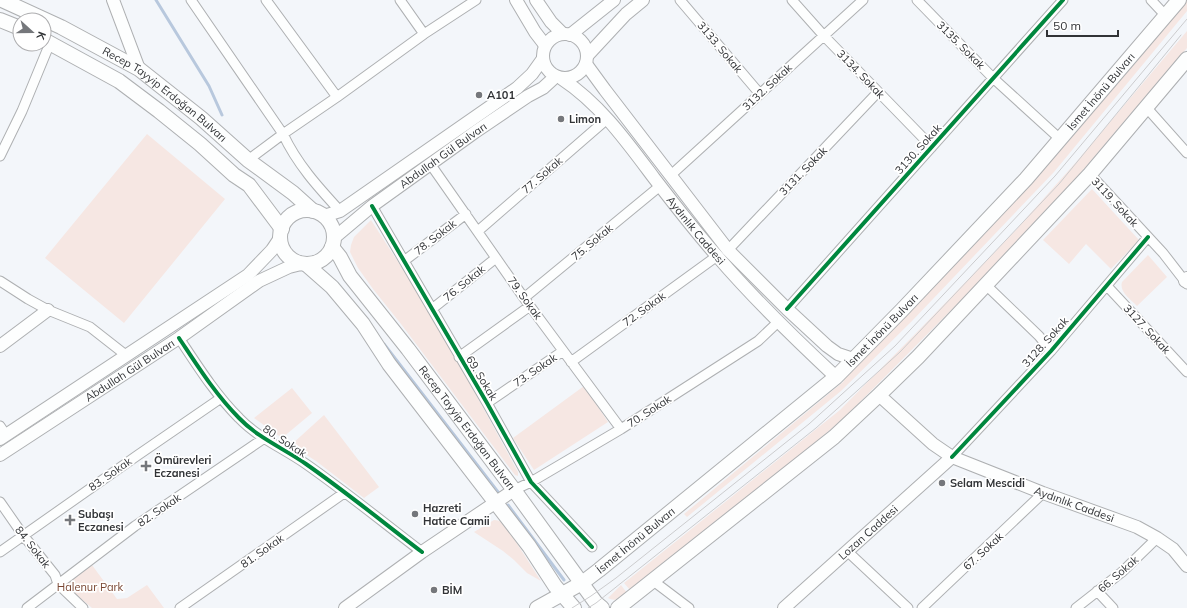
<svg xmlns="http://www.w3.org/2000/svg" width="1187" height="608" font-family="Mulish,sans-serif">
	<rect width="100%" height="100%" fill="#f3f6fa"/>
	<path fill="#f6e7e3" d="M1187,0V11L1054,172L912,321L841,391L687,517L684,514L843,382L847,375L859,363L1106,95Z
		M1187,31V48L1072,183L1004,257L845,417L809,448L630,590L624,583L840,410L921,328L1013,233L1077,161Z
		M147,134L225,199L124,323L45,258Z
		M1092,189L1139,240L1111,269L1086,244L1069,264L1043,240Z
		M371,220L411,282L452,351L518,472V476L515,475L401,324L373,289L358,268L350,252L351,245L354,237Z
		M1148,255L1167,277L1137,306C1130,299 1119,292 1122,282Z
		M584,386L608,422L534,470L513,438Z
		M292,388L312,413L282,438L254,418Z
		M324,415L379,487L364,498L316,461L291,445Z
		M494,520C500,520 503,523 507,528L541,581L527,573L514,560L503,551L474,532Z
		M92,565L117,599L127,598L147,585L164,608H92L65,585Z
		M621,585L627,593C621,598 616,602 608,598Z"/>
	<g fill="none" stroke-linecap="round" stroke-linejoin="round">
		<path stroke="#b8c8dd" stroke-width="3" d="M156,0L209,86L222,115
			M384,344L498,492
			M508,505L564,580"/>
		<defs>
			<path id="street" d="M191,0L283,134L248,160
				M266,0L337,97L424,34L476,0
				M400,0L424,34
				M680,0L760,94
				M792,0L824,36L932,147
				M917,0L993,78L1060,139
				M1151,0L1166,16
				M337,97L283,134C297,164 318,187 340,211
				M1146,107L1187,153
				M0,156L22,111L50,43
				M431,165L524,298L621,429
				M1090,174L1163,253L1187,284
				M671,175L863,0
				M372,206L487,403L531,482L592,547
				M478,231L607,119
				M728,250L878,92
				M404,261L466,214
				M0,281L28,299L48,310L90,327L127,356
				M986,285L1039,336L1051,351
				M1107,286L1187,372
				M524,298L660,186
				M432,309L496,258
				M787,309L1063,0
				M179,338C197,365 215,394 239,418C258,438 283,448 306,464C346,492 384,523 422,552
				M459,357L530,306
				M571,362L717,256
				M487,403L563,351
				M0,426L6,435
				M952,457L1051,351L1148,237
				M514,490L531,482L621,429L758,341L778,322
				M0,502L23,535L55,575L58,584L83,608
				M847,551L908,608
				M0,552L138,455L221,398
				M652,580L689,608
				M1097,591L1113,608
				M27,608L135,526L263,439
				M180,608L344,493
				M922,608L1043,493
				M1076,608L1122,572L1157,538"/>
			<g id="secondary">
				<path d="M113,0L139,69"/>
				<path d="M516,0L535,32L545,45"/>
				<path d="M536,0L551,22L563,34"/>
				<circle cx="565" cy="56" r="22"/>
				<path d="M570,35L614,0"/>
				<path d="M587,56L626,14L643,0"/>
				<path d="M586,64L605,90L728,250L787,309L827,346L838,354L853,359"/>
				<path id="s1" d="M562,79C600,104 627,142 654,178C674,204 695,231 717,256C754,299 794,338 836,377"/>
				<path d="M324,216L340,211L517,88L532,74L542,60"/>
				<path id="s2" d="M334,238L372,206L475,132L528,96L543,88L555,77"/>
				<path d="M1185,281L1187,278"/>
				<path d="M0,346L48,310"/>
				<path id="s3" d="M879,395L933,444L952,457L1043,493L1137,527L1157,538L1173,549L1187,566"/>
				<path d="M0,439L248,275L272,250L280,238"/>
				<path id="s4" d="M0,455L179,338L259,281L289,267L301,264"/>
				<path d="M345,608L422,552L514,490"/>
				<path id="s5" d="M784,608L952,457"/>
			</g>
			<g id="primary">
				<path id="s6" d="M2,0L61,27L139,69L201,118L248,160L293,193L313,211"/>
				<path d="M0,20L20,28"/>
				<path d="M44,40L119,81L159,111L200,144L234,175L249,185L282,229"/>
				<circle cx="307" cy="237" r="27"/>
				<path id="s7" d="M332,247L340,257L350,276L408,349L514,490L596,603L602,608"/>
				<path d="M307,265L332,287L363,324L389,364L529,546L555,586L574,608"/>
				<path id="s8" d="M537,608L582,583L599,570L836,377L902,310L1026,179L1179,0"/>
				<path d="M618,608L834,437L879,395L918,357L1090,174L1187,59"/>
			</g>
		</defs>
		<use href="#street" stroke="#aeb0b2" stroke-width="11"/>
		<use href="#secondary" stroke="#aeb0b2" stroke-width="14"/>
		<use href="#primary" stroke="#aeb0b2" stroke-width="16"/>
		<use href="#street" stroke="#fdfefe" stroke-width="9"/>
		<use href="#secondary" stroke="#fdfefe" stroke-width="12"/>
		<use href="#primary" stroke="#fdfefe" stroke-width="14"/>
		<path stroke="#ccccce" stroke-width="1" d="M572,608L591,596L616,578L809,424L895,346L1055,176L1187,19
			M588,608L596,603L816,428L900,352L1059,184L1181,35"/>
		<defs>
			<path id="cycleway" d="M372,206L487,403L531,482L592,547
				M787,309L1063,0
				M179,338C197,365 215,394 239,418C258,438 283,448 306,464C346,492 384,523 422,552
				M952,457L1051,351L1148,237"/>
		</defs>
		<use href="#cycleway" stroke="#fff" stroke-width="6"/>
		<use href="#cycleway" stroke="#00873e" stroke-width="4"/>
	</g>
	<g fill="#75777b" stroke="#fff" stroke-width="1.5">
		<circle cx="479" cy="95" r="4"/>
		<circle cx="561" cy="119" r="4"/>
		<path d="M144 460h4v4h4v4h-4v4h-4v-4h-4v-4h4z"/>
		<circle cx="942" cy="483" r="4"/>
		<circle cx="415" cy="514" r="4"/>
		<path d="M68 514h4v4h4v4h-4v4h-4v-4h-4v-4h4z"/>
		<circle cx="434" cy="590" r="4"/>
	</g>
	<g text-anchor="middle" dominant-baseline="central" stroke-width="3.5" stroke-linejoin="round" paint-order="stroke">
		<g font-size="11" fill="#313336" stroke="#fff">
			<text transform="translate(961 45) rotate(45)">3135. Sokak</text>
			<text transform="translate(720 47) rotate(50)">3133. Sokak</text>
			<text transform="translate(861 74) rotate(46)">3134. Sokak</text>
			<text transform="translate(767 87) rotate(-43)">3132. Sokak</text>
			<text stroke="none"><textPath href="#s8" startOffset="768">İsmet İnönü Bulvarı</textPath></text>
			<text stroke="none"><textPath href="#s6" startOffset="189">Recep Tayyip Erdoğan Bulvarı</textPath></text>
			<text transform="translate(918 149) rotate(-48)">3130. Sokak</text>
			<text stroke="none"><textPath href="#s2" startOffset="137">Abdullah Gül Bulvarı</textPath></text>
			<text transform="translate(803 171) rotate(-46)">3131. Sokak</text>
			<text transform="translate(542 175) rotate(-41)">77. Sokak</text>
			<text transform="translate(1115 202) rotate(47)">3119. Sokak</text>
			<text stroke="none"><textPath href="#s1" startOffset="203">Aydınlık Caddesi</textPath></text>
			<text transform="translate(435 237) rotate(-38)">78. Sokak</text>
			<text transform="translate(592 242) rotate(-40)">75. Sokak</text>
			<text transform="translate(464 283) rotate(-39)">76. Sokak</text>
			<text transform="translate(525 298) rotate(54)">79. Sokak</text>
			<text transform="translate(644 309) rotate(-36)">72. Sokak</text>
			<text transform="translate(1147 329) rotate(47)">3127. Sokak</text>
			<text stroke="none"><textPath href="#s8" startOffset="444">İsmet İnönü Bulvarı</textPath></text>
			<text transform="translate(1045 342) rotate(-48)">3128. Sokak</text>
			<text stroke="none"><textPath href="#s4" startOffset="155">Abdullah Gül Bulvarı</textPath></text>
			<text transform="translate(535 370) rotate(-34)">73. Sokak</text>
			<text transform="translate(482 378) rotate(59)">69. Sokak</text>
			<text transform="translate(649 411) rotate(-33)">70. Sokak</text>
			<text stroke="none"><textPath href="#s7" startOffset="226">Recep Tayyip Erdoğan Bulvarı</textPath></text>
			<text transform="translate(285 441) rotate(33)">80. Sokak</text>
			<text transform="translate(110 474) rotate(-35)">83. Sokak</text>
			<text stroke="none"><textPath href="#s3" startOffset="227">Aydınlık Caddesi</textPath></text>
			<text transform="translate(159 510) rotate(-34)">82. Sokak</text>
			<text stroke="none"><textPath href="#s5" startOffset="113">Lozan Caddesi</textPath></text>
			<text stroke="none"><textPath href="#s8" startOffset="120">İsmet İnönü Bulvarı</textPath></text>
			<text transform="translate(33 547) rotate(52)">84. Sokak</text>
			<text transform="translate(262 551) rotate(-35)">81. Sokak</text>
			<text transform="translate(983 551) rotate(-43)">67. Sokak</text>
			<text transform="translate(1118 574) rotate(-41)">66. Sokak</text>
		</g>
		<g font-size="11" font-weight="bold" fill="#313336" stroke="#fff" text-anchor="start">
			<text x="487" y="95">A101</text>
			<text x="569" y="119">Limon</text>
			<text x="154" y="460">Ömürevleri<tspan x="154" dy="13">Eczanesi</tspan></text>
			<text x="950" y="483">Selam Mescidi</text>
			<text x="423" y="508">Hazreti<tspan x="423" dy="13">Hatice Camii</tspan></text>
			<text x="78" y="514">Subaşı<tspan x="78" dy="13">Eczanesi</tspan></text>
			<text x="442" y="590">BİM</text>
		</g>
		<g font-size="11" fill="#784531" stroke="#fff">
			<text x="90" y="587">Halenur Park</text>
		</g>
	</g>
	<g transform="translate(32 32) rotate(111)"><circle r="19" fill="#ffffff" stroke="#adadaf"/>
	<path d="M0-3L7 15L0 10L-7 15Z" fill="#75777b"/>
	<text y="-6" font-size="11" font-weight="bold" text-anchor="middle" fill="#313336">K</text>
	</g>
	<path d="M1047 30v6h71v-6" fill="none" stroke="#313336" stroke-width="2"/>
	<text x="1053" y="30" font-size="12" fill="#313336" stroke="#ffffff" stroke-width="3" paint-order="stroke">50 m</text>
</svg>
